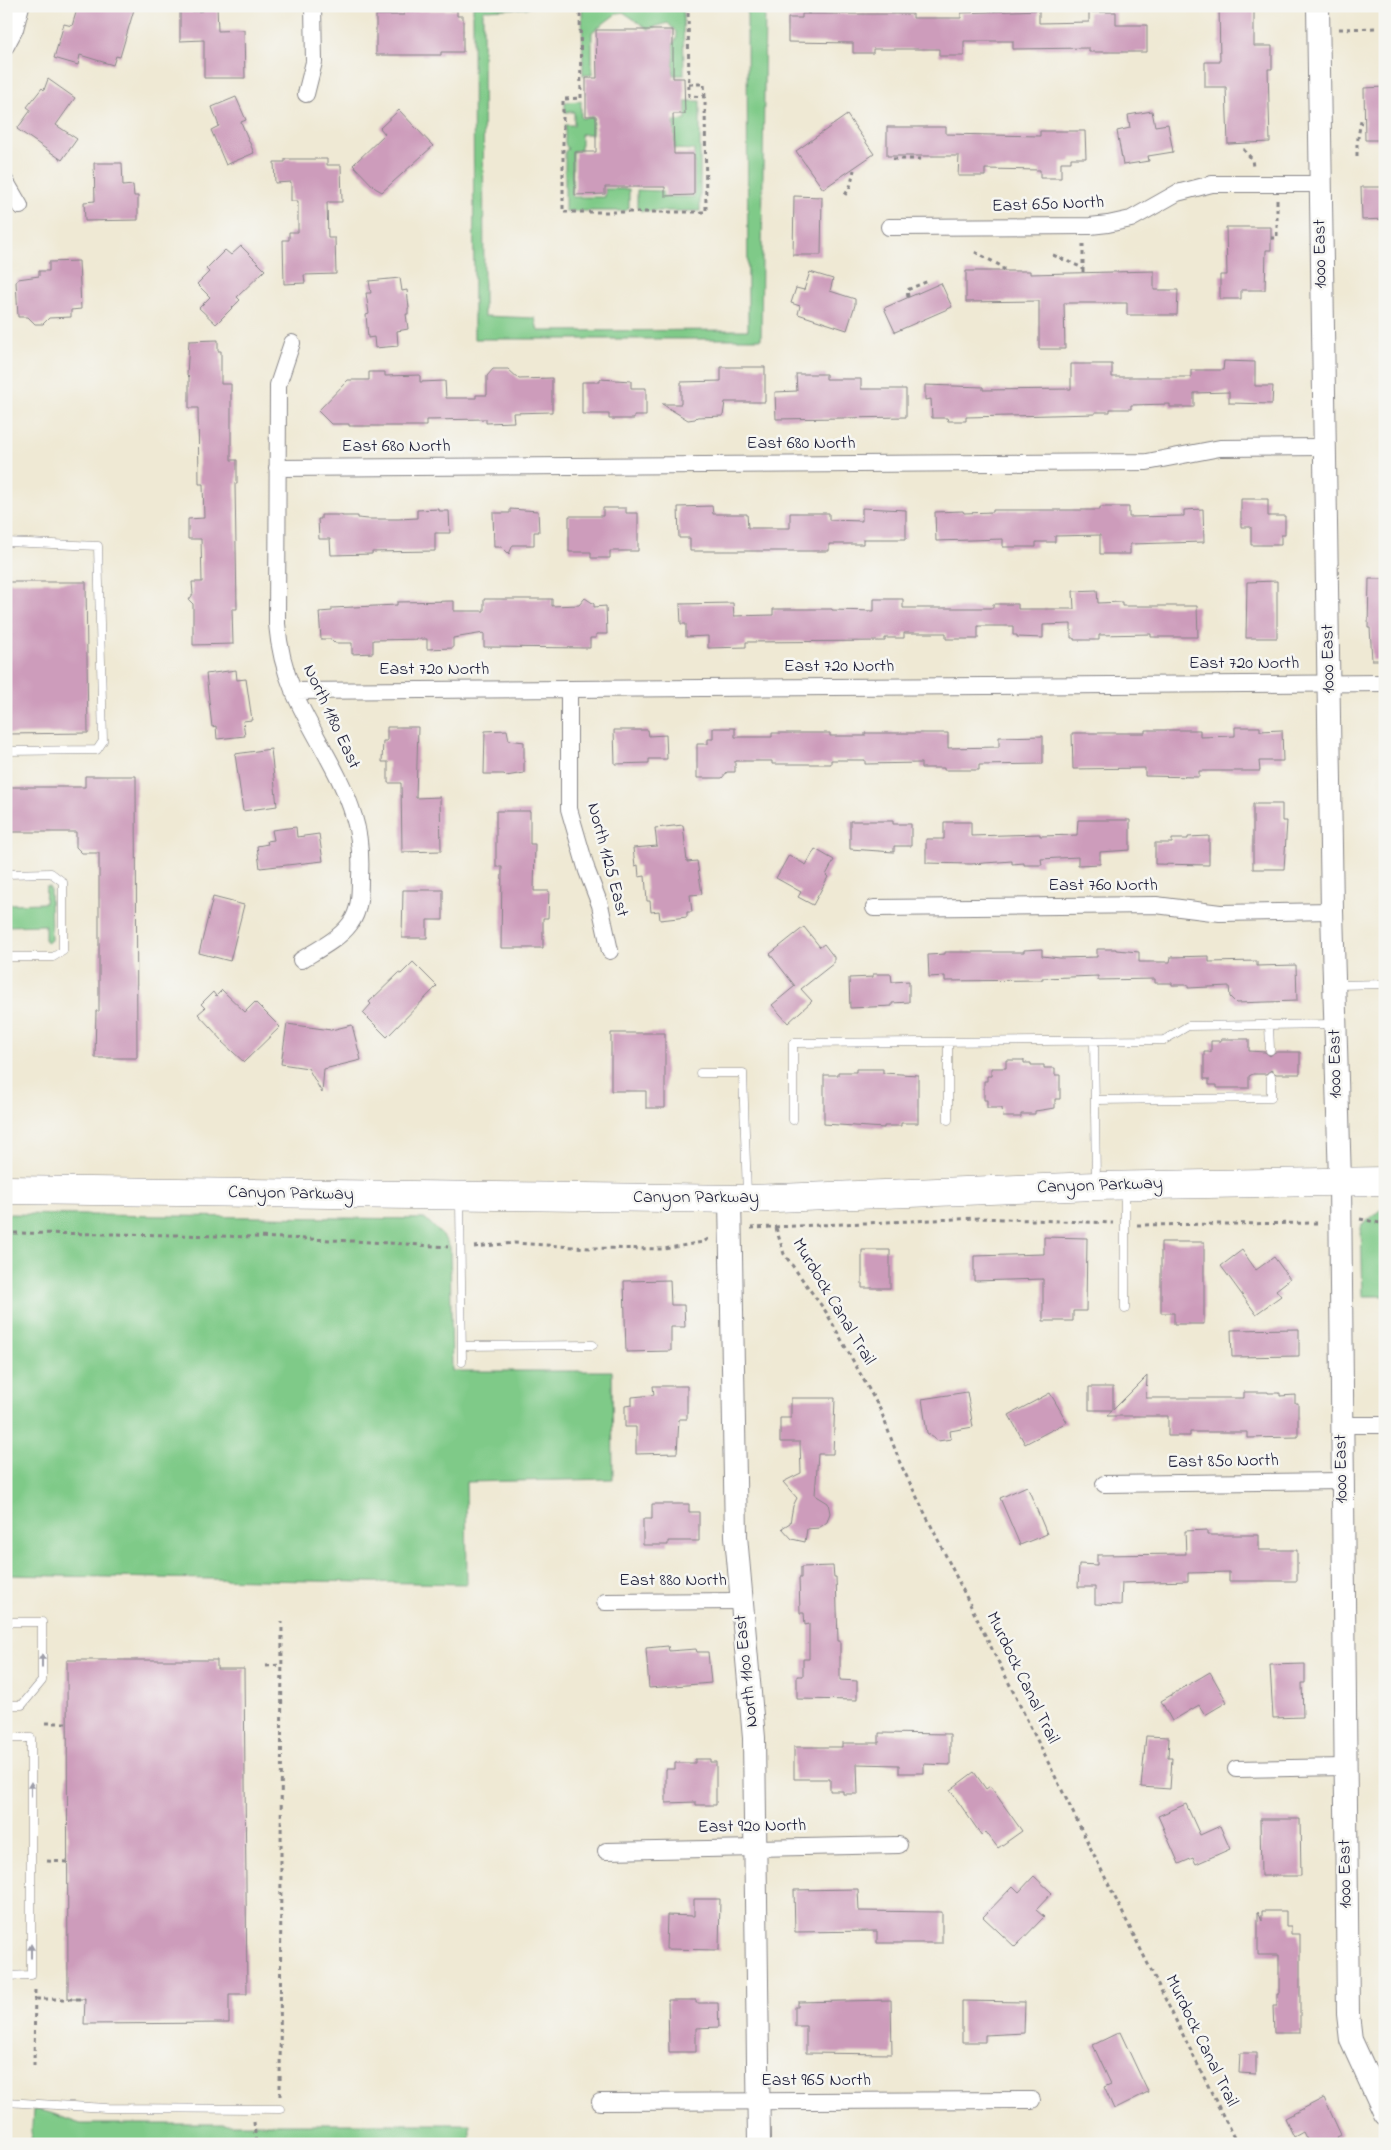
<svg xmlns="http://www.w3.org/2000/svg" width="1391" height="2150" font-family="'Indie Flower',sans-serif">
	<rect width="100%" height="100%" fill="#f6f6f2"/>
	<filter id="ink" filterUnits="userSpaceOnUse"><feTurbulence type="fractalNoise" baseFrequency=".02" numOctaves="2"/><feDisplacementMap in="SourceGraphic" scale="10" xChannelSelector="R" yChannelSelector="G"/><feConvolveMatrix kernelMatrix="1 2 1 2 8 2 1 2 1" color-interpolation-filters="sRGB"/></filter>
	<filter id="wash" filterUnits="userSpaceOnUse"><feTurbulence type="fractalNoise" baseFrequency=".0096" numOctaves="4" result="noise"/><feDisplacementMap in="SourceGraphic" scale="20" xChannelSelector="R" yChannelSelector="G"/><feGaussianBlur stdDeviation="1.12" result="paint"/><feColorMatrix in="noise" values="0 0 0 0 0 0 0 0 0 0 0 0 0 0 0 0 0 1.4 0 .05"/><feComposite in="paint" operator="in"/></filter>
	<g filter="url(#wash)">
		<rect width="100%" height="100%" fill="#efe9d4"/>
		<path fill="#7fca88" stroke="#507662" d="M473,6H534L527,8L483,10L484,316L535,318L538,331L748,330L747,8L734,6H765L761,339H474Z
			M582,6H683L684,75H673V45L677,37L676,32L668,23L648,29L623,12L616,14L592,32V75H583Z
			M581,101V118L593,117L592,134H581V150L573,151L572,197H605V189H629V208L625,211H565V151L568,149L565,144V125H574V112H565V102Z
			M686,101H700V211H641L637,207V190L662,191L663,197H694V150L675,149L674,121L686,120Z
			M46,887H49L50,889L51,940L47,943L45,941V925L6,926V904L45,903Z
			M1380,1210H1385V1296H1363L1361,1226Z
			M6,1214L426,1219L443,1236L450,1247L452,1371H612L613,1479L466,1482L467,1584L6,1575Z
			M33,2110C47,2109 66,2120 81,2124H470V2144H31Z"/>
		<g id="blocks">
			<path fill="#cd9cbb" d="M78,6H135L120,57L116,56L113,65L80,55L78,65L54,58L64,24L72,26Z
				M203,6H217L218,31L244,30L245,78H204V40L180,41V12L203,11Z
				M1219,6H1254V46H1272V69H1268L1270,142L1228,144L1226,87H1205V62H1220Z
				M457,10V16H463V52H441V55H376V15H404V11Z
				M1039,10V23L1089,22V12H1116V25H1147V52H1089V48L1013,49V41H964V56H939V49H873V53H853V43L788,42V18H802V14H913V18H961V13Z
				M596,30H673V78H684L685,114H673L674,154H694V195L665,196V187H605V194L575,195V152H596V116H586V78H597Z
				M48,79L75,98L56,125L77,139L62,160L17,129L31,110L27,107L42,88L44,90Z
				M1385,87V140H1365L1364,88Z
				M236,97L246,120L241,122L254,153L226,165L211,130L219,126L212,107Z
				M399,110L433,146L382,192L375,188L353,165L385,134L380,128Z
				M1152,111L1155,126L1168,124L1173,152L1148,156L1149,161L1123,165L1117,131L1130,128L1128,115Z
				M847,115L874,154L823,189L796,151Z
				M887,127H946V134L1040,136V131H1085L1086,158H1071V162H1061V178H1040V170L985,169V176H958L959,156H887Z
				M285,159H327V165H341L342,202H327L328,238H335L336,274L304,275L305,283L284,284L283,240H289V232H298V201H291V182L275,183L274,162H285Z
				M94,163H122L123,186L133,185L134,196H138V220L85,221L84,202L95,201Z
				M1361,187H1385V219L1362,220Z
				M794,196L822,197L821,255H793Z
				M1226,227H1271V250H1266L1265,290H1241V299H1220V275H1227Z
				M241,246L265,270L237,297L240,300L216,324L199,308L210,297L197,284L209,272L206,269L225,250L231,255Z
				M79,261L81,309L71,310V317L49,318L43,324H35L28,317H18L16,282L18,279L39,276V271H49V262Z
				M966,271H1030V274L1154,271V290H1178L1177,315H1127V303H1064L1065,349H1039V301L966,302Z
				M810,272L833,279L830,291L855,299V305L847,330L798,314L800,306L791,303L796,288L804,290Z
				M400,278L402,291L407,290L409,308H408V314H406L408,329L397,331L398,346L375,348L374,337L368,338L366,315L369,314L366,293H371L369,281Z
				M941,283L952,307L895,332L884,308Z
				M218,340V351H221V384H231V460H237V484H235L237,609H232L233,644L193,645V604L189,600L193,594L192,582H202L201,539H188V519L204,518L203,484H199L198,408H189V377L187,375L189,341Z
				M1224,361L1255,362V386H1273L1272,404L1229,403V392L1194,393V407H1170V404L1131,405V409H1110V412H1095V414L966,417V421H948L947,418H932L931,399L925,400V385L983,387V390L1071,389V364H1112V377H1191V370H1223Z
				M721,367H765V402H725L723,416L697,417L695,419L688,420L662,404H681V382L721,381Z
				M493,369H508L519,379L552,378V412L513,413L514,422L486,423V419L426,420V426H349V424H331L318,411L348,380H369V372H385V376L420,375V382L445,381L446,398H476V395H487V376Z
				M796,374H826V379H861V389H906V417L776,419L775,392L797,391Z
				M600,379L631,381V388H646V416H634V419H609V414H582V382H600Z
				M1241,499H1268V516H1285V535H1281V545H1251V527H1241Z
				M712,506L713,514H747L748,528H790V513H829V520L862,521V508L906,510V539H863V544H829V551H690V538H679L678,507Z
				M1100,507H1129V517L1184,516V510L1203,509L1204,542L1130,544V554H1100V535L1055,536V542H1036V547H1003V539L936,541L935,512L963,511L964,513L993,512V510H1100Z
				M603,508H626V513H638V551H610V558H591V552H569V516H603Z
				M439,509V511H449L450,533H435V551L372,552V554L331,555L330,539H319L318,519H321V515H342V516H358V518L368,519H399L417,518V510Z
				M510,509L538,511L539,532H534V545H513L509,554L502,547H494L493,513H510Z
				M1369,579H1384L1385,660H1372L1370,628H1368Z
				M1277,581V638H1246L1247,582Z
				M6,582H86L88,733L6,734Z
				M1097,590L1098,603L1122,602V606H1197L1198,637H1151V634L1099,635V640H1074V638H1071V624L1043,625V638L1017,637V635H1013V626H978V639H946V633H904V638H885V641L746,642V647L708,648V636L686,637V624H681L680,604L733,603L734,616L773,615V609H832V610L874,611V599H903V608H993V604H1018V609H1074L1073,591Z
				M585,598L594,604V607L606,606L607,634H596V638H590V648L484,647V633L453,638V648L427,649V639L373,640V653L352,654V643H335L331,639H321L319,612L332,611V608L397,605V602L454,601V611H484V599H552V606L579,605Z
				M236,670L237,680L246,679L252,720L243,721L245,736L217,739L216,726L212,727L206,674Z
				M387,727H418L416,798L440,797L441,851L402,852L401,783H388V762H382L383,741H387Z
				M1235,727H1260V731L1282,730L1283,761H1259L1260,771H1199V777L1145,776V768L1073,769L1072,733H1145V730H1200V737L1235,736Z
				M713,728H735V737H772V733H830V736H865V733H948V748L999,747V737L1043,736V764L979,765V770H944V768H921V763L865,764V760H831V764H772V761H735V772H727L722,778H697V744H708V739H713Z
				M507,730L509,740L524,742V773L506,776L504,774H484L485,731Z
				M614,730H648L649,736L666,735L667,759H649V763L615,764Z
				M271,749L277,806L243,811L235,754Z
				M85,776H136L137,1058H95L96,1011H99V853H82L76,847V832H6V787H85Z
				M1253,804H1282V821H1287L1284,869H1253Z
				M496,811H530V844H535L534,891H549L548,918H543V948H501L502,867H496Z
				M1078,820H1130V850L1100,852V864L1078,865V857L1041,859L1042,865H1024V863L1012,864V861L971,864L926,863V839H944V822H971V836L1040,834V836L1077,835Z
				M850,821H893V824H911V846H894V852L850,849Z
				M683,825L687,862L697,861L702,894L690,895L692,912H687V917L660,920L659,911L651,912L650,901H647L645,876L639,877L638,865L635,866L633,848L657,846L655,828Z
				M296,827L297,837L319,834L323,861L260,868L257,846L268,844L267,841L274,840L272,830Z
				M1209,836V865L1155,864V843H1172V839H1188V837Z
				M815,849L834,860L826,875L828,877L813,905L798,897L801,892L776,878L789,855L806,865Z
				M403,890H443V920H427V938H402Z
				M213,897L244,905L230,961L199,953Z
				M804,927L820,947L824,944L834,957V963L801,989L812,1001L788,1023L772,1005L795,986L770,954Z
				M1042,949V956L1060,958L1097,957V949H1116V950L1139,952V962H1170L1171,957L1209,956V962L1257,961V966L1296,965L1297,1001L1236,1003L1230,997L1229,986L1188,988V985H1172V983H1155V979L1098,980V976L1042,978V980L945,981V976L929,977L928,955L945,954V952H1024V950Z
				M413,962L437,986L387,1037L363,1013L371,1004L369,1002L399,973L401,974Z
				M873,974H891L892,982L909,981V1002L892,1003V1006L850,1008L849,978L873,977Z
				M222,990L245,1012L255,1002L280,1027L244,1062L222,1042L223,1041L198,1014L205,1008L201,1004L213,992L216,996Z
				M287,1024L331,1030L352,1025L361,1060L324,1069L322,1093L308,1068L281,1064Z
				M611,1033H665V1108H646V1091H611Z
				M1221,1039H1249V1051L1265,1052L1270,1056L1275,1052H1300V1074H1276L1271,1070L1266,1074H1253L1249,1076V1088H1217V1085H1209V1079H1204V1052H1211V1041H1221Z
				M1006,1060H1024V1063H1031V1065H1044V1068H1055V1075H1060V1099H1055V1108L1035,1111V1114H1021V1117H1003L1002,1108H987V1100H984V1081H987V1076H991V1068H1006Z
				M856,1069H883V1073L918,1075V1123H901V1126H884V1128L824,1124V1075H838V1072H856Z
				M1044,1237L1087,1238L1086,1311H1073V1321H1043V1279L974,1281V1256L1044,1254Z
				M1161,1242H1204V1324H1174V1313H1161Z
				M862,1250H890V1288H862Z
				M1242,1250L1256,1270L1274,1257L1290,1279L1276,1290L1281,1296L1256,1314L1221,1266Z
				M670,1280L671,1305H684L685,1327H671V1351L626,1352L624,1281Z
				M1299,1329V1356L1232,1357L1231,1330Z
				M1147,1376L1146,1398H1244V1392H1268V1393H1280V1396L1295,1395V1403H1298V1437L1247,1438V1432H1190V1436H1168V1416H1107L1112,1410H1089V1387H1113V1410Z
				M653,1386H687V1419H679L677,1453L636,1454V1427H625V1406L632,1405V1397L654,1395Z
				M967,1392L973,1427L950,1431L951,1439L938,1441L927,1433L922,1399Z
				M1050,1393L1067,1422L1025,1444L1009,1415Z
				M791,1398H835L833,1454H818L815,1495L828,1503L830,1513L827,1522L819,1528L807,1529L805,1542L792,1539L782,1528L790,1523L793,1506L797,1498L783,1482L801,1473L800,1442H780V1418H791Z
				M1027,1486L1047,1534L1020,1545L1000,1498Z
				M652,1504H689V1512H699V1541H668V1545H643V1519H652Z
				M1207,1530V1535H1259V1550H1297V1581H1229V1572L1188,1573V1581L1122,1583L1121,1605L1095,1604V1587H1078L1079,1564L1097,1565V1555L1186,1554L1185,1531Z
				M833,1566L834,1577H836L838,1641H840V1680L857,1681V1700L797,1699V1676H803V1659H809V1624L805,1625L804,1613H800L799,1578H801V1567Z
				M668,1646L669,1651L696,1649L697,1652H708L711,1683L649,1688L646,1648Z
				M67,1660H217V1669H244L247,1994H229V2023L84,2024L85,1999H68Z
				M1305,1664V1683H1302L1303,1717L1273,1718L1270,1665Z
				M1210,1672L1227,1702L1205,1715L1199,1705L1172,1721L1161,1701Z
				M879,1733L950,1734V1765L924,1764V1773H899V1765L857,1764L858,1794H843V1791H830V1779H794V1747H842V1743H879Z
				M1146,1736L1169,1737L1168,1758H1172L1170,1789L1141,1787Z
				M695,1759H710V1762H716V1805H696V1802L666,1803V1769H675V1763H695Z
				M974,1772L986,1789L990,1786L1022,1831L998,1848L986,1832L982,1836L950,1790Z
				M1186,1804L1200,1835L1220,1826L1230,1849L1196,1864L1193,1858L1179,1864L1158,1816Z
				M1260,1819H1300L1301,1876H1261Z
				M1034,1876L1052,1893L1036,1910L1044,1917L1015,1947L983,1917L1013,1886L1019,1892Z
				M858,1889L859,1911L942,1912V1943H877V1931L795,1932L794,1890Z
				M694,1899H720L719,1950L666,1949L667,1915L694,1916Z
				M1262,1911H1286V1926H1291V1934H1300V2033H1274L1273,2006H1277V1994H1279V1955H1258V1912L1262,1921Z
				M668,2000H696V2003H718L719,2027L696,2028V2052H669Z
				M891,2000L892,2054L806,2053V2026H795V2007H798V2002Z
				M962,2001L1025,2002L1024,2033L985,2035V2042H962Z
				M1120,2032L1148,2092L1114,2109L1104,2087L1111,2084L1093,2045Z
				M1240,2053H1256V2074L1239,2073Z
				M1324,2098L1341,2135L1337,2137L1340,2144H1309L1303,2132L1294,2137L1285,2118Z"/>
		</g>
	</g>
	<g filter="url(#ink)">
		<use href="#blocks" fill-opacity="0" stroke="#888688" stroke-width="1"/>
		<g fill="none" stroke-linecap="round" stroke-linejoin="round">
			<defs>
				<path id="lane" d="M6,542L98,546L103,741L97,750L6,751
					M6,874L51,873L63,882V951L53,957H6
					M1337,985L1385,984
					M1269,1024L1270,1050
					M1094,1041L1096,1181
					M948,1042V1120
					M700,1073H743L747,1195
					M1095,1100L1271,1098V1076
					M793,1120V1043L1164,1040L1188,1026L1334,1024
					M460,1201L462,1362
					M1125,1309V1189
					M462,1346L593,1345
					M6,1622H42V1681L22,1705H6
					M6,1738H31V1975L6,1976
					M6,2102L106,2108L280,2109"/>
				<path id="street" d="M6,46L15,29L21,6
					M306,94L314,62L313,6
					M6,182L20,206
					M889,227L1090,226L1108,224L1131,219L1177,193L1212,184H1320
					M292,343L278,385L277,624C279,647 284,669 293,690C311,733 341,772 354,817C360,836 361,858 360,877C360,894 360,911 350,924C338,940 317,950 301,960
					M277,468L1147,462L1220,448L1323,447
					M569,689V809L587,871L600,905L610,951
					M293,691L1385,683
					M874,908L1156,905L1220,913L1332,911
					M1341,1425H1385
					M1104,1484L1342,1481
					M605,1602L741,1601
					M1236,1769L1344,1767
					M606,1851L899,1845
					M600,2102L1032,2100"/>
				<path id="secondary" d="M1318,6L1332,911L1340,1181L1348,2014L1351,2040L1385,2114
					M730,1199L736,1536L754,1738L759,2144"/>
				<path id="highway" d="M6,1190L747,1199L1096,1186L1385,1181"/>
			</defs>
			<use href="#lane" stroke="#888688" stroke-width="9"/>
			<use href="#street" stroke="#888688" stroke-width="18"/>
			<use href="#secondary" stroke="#888688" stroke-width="24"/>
			<use href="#highway" stroke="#888688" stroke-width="29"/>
			<path stroke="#888688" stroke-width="3" stroke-dasharray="4 4" stroke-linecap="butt" d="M580,6L581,98L563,99V212H706L705,97L689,96L688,6
				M808,14L811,6
				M1339,29L1378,28
				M689,84H704L705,97
				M1243,149L1252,159L1253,167
				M1357,156V144L1361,120H1363
				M893,159H922V156
				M845,195L850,187L854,170
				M1271,238H1277V200
				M1083,244V273
				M975,252L1003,267V271
				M1053,255L1083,268
				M908,297L907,290L928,281
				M1360,1219L1385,1224
				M1137,1225L1317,1223L1319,1220
				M751,1228L979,1218L1113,1223
				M776,1228L784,1254L826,1312L881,1411L900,1463L1237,2144
				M6,1233C153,1234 301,1236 448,1247
				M474,1247L514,1243L590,1248L664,1249L703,1242L710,1238
				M266,1666L282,1665
				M46,1723H67
				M47,1861L68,1862
				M36,1999H85
				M34,2066L35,1987
				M280,2096L282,1622
				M254,2122L256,2144"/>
			<use href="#lane" stroke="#fff" stroke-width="8"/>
			<use href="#street" stroke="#fff" stroke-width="16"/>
			<use href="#secondary" stroke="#fff" stroke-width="22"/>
			<use href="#highway" stroke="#fff" stroke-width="28"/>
		</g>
		<defs><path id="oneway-solid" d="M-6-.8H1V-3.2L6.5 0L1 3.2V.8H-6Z" transform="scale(1.25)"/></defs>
		<g fill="#9c9ca7">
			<use href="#oneway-solid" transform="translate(42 1661) rotate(-90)"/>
			<use href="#oneway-solid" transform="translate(31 1789) rotate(-90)"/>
			<use href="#oneway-solid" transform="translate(31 1951) rotate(-90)"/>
		</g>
	</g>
	<g text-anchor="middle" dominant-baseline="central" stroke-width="5" stroke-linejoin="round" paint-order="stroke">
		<g font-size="18" fill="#22223b" stroke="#f6f6f2">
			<text transform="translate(1048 205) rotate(-2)">East 650 North</text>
			<text transform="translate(1321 254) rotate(-91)">1000 East</text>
			<text x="801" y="444">East 680 North</text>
			<text x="396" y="447">East 680 North</text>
			<text transform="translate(1329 659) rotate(-91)">1000 East</text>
			<text x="1244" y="664">East 720 North</text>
			<text x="839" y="667">East 720 North</text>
			<text x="434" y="670">East 720 North</text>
			<text transform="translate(331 717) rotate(65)">North 1180 East</text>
			<text transform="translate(607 860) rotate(75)">North 1125 East</text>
			<text x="1103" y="886">East 760 North</text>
			<text transform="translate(1336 1064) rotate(-91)">1000 East</text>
			<text transform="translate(1100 1186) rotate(-2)">Canyon Parkway</text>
			<text transform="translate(291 1194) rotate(1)">Canyon Parkway</text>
			<text x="696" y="1198">Canyon Parkway</text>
			<text transform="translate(833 1302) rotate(59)">Murdock Canal Trail</text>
			<text transform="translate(1223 1462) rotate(-1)">East 850 North</text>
			<text transform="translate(1342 1469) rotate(-91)">1000 East</text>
			<text x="673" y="1581">East 880 North</text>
			<text transform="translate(747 1671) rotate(-96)">North 1100 East</text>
			<text transform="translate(1022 1678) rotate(64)">Murdock Canal Trail</text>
			<text transform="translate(752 1827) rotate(-1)">East 920 North</text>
			<text transform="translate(1346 1874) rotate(-91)">1000 East</text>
			<text transform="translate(1201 2041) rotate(64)">Murdock Canal Trail</text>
			<text x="816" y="2081">East 965 North</text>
		</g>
	</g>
	<rect width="1391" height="2150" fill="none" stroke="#f6f6f2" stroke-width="25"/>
</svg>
